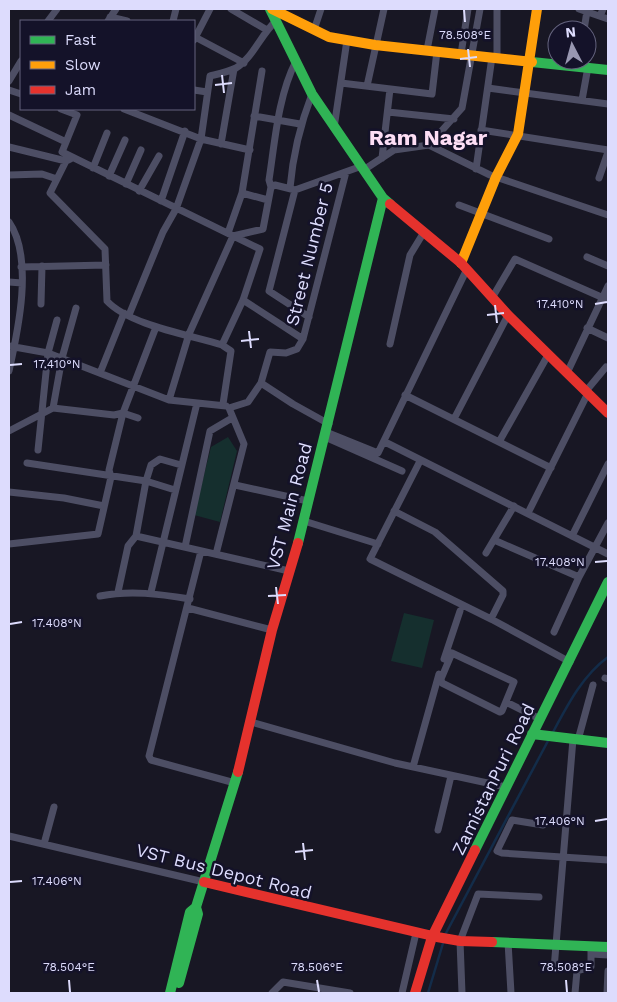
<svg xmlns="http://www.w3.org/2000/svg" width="617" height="1002" font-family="'Work Sans',sans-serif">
	<rect width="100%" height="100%" fill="#181724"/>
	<path fill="#152f2e" d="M228,437L237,451L220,522L194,515L211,447Z
		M404,613L434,620L422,668L391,661Z"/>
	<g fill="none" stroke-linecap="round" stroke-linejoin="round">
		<path stroke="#132c49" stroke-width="2.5" d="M552,734C567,706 582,676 608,657
			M445,935L549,739
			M428,993L444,940"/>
		<path stroke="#4d4e64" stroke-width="7" d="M231,9L267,30
			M579,9L608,19
			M600,16L603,9
			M110,17L127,21
			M48,21L57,9
			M108,21L116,9
			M173,21L176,9
			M314,30L321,9
			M584,30L587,11
			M195,37L244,63
			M194,40L210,9
			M427,50L435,9
			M461,54L468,9
			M497,58V9
			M9,81L21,61
			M341,83L432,94L437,51
			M367,86L384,9
			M488,88L608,104
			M9,90L21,94
			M194,90L207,92
			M582,100L588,67
			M61,109L77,115L62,152L260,249L243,300L222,345
			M124,109L201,139L250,150
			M388,112L454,119
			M9,115L66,142
			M254,116L300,124
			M334,128L347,40
			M481,130L608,150
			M221,144L234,69
			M429,145L462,108L480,9
			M9,147L66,161
			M72,158L66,161L50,193L105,249L107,301C129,325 190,335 222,345L231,351L223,404
			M382,158L390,89
			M93,168L107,133
			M365,169L394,150L429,145L490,175L608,215
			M476,169L492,57
			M9,175L42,174L57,179
			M109,176L125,140
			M599,178L608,152
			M126,184L141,150
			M271,187L269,180C275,141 278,96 296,61
			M290,188C293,154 300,125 312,94
			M139,191L159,156
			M242,193L268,200
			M161,201L185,131
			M459,205L549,239
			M9,222C34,258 18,331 9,371
			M228,233L242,193L262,71
			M587,257L608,266
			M21,267L106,265
			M9,282L22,283
			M492,298L515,259L608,300
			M243,300L303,339
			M41,304L42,266
			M129,315L163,232L176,209L201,139L210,76C218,74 228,72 236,68C253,58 261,34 276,21
			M309,317L269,291L295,190L362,166
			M587,328L608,338
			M390,344L410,255L424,232
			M9,346L48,353L169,400L226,406
			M100,373L124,313
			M567,373L608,286
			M261,383L293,404L329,424
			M586,391L606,367
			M405,395L551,468
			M169,400L189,334L233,236L263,229L271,187L275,185L295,190
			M53,408L62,358L76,308
			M454,419L508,315
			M9,431L53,408L114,415L123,413L138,418
			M326,432L378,453L466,271
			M325,437L402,471
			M385,442L608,554
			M499,442L548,355
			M38,450L48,353L57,320
			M420,461L370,559L491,619L570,662
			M27,463L146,481L175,490
			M235,485L308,501
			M9,492L64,498L104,506
			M394,511L435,532L503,591V595L491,619
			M528,513L588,393
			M304,521L378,544
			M136,536L289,571
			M572,536L608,464
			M494,540L579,577
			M9,544L98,534L111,477L109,470L123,413L156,327
			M185,547L210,431L232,418
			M201,551L149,756L151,760L235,783
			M486,553L514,506
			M216,554L244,444L229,408L248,402L261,383L270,352L286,353L297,349L303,339L346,172
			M118,592L128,546L136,536L146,481L151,465L160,459L181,465
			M151,592L197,403
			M100,596C131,590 159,594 190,599
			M188,608L272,630
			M554,632L579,577L608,523
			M452,653L514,682L502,711L500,712L442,683L441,679Z
			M444,659L460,611
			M605,678L608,679
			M506,702L540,719
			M251,722L395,763L506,787
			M578,740L593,685
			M413,767L439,674
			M543,825L512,820L497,851L502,853L608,860
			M438,830L451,776
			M9,836L204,882
			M44,844L54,807
			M508,942L511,993
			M591,954L608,955
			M554,969L573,739
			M272,993L283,982L350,993
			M402,993L416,933
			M462,993L460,941L478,894L539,897
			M575,993L577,971L591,967V946
			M607,993L608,971"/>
		<path stroke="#30b455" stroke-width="10" d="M270,9L312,94L383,198L390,204
			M532,62L608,70
			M298,543L383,198
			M532,734L608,743
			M475,850L608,582
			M492,942L608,947
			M179,983L198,914L196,907
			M170,993L190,912L196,907L238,772"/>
		<path stroke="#ff9f0a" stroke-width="10" d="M272,9L329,37L375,45L532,62
			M461,263L496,177L518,134L537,9"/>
		<path stroke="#e5322d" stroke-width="10" d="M390,204L461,263L508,315L608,413
			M238,772L272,630L298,543
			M204,882L437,937L460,941L492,942
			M415,993L432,937L475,850"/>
	</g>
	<path fill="none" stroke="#dddcfd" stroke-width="2" d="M464,10L465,22M468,49L470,67M460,59L477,57M222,75L224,93M215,85L232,83M595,304L607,302M495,305L497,323M487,315L504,313M249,331L251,348M241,341L259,339M10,365L22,364M595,562L607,561M276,587L278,604M268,596L286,595M10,624L22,622M595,821L607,819M303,843L305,860M295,852L313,850M10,882L22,881M69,980L70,992M317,980L319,992M566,980L567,992"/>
	<g text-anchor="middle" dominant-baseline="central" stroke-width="5" stroke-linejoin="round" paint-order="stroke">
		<g font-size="18" fill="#dddcfd" stroke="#141229">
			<text transform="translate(309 254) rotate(-76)">Street Number 5</text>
			<text transform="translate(289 506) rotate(-75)">VST Main Road</text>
			<text transform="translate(493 779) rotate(-64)">ZamistanPuri Road</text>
			<text transform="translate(224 871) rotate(14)">VST Bus Depot Road</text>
		</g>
		<g font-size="22" font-weight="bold" fill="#fddef5" stroke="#141229">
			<text x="428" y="137">Ram Nagar</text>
		</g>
	</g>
	<g font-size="12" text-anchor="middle" fill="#dddcfd" stroke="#141229" stroke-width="5" stroke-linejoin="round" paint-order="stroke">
		<text x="465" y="39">78.508°E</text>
		<text x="560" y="308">17.410°N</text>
		<text x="57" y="368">17.410°N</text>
		<text x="560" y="566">17.408°N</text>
		<text x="57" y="627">17.408°N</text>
		<text x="560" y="825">17.406°N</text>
		<text x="57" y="885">17.406°N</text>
		<text x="69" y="971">78.504°E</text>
		<text x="317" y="971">78.506°E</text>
		<text x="566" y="971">78.508°E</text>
	</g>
	<rect width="617" height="1002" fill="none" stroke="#dddcfd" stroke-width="20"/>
	<rect x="20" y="20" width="175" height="90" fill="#141229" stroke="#64637e"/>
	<rect x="30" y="36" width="25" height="8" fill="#30b455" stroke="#64637e"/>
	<text x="65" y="45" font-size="15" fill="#dddcfd">Fast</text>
	<rect x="30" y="61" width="25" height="8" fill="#ff9f0a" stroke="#64637e"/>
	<text x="65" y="70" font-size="15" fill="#dddcfd">Slow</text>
	<rect x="30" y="86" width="25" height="8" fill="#e5322d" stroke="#64637e"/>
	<text x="65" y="95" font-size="15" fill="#dddcfd">Jam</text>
	<g transform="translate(572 45) rotate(354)"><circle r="24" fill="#141229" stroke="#64637e"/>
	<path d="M0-4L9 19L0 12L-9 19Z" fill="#9897b1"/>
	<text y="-8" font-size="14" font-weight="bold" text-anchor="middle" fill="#dddcfd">N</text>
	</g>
</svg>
